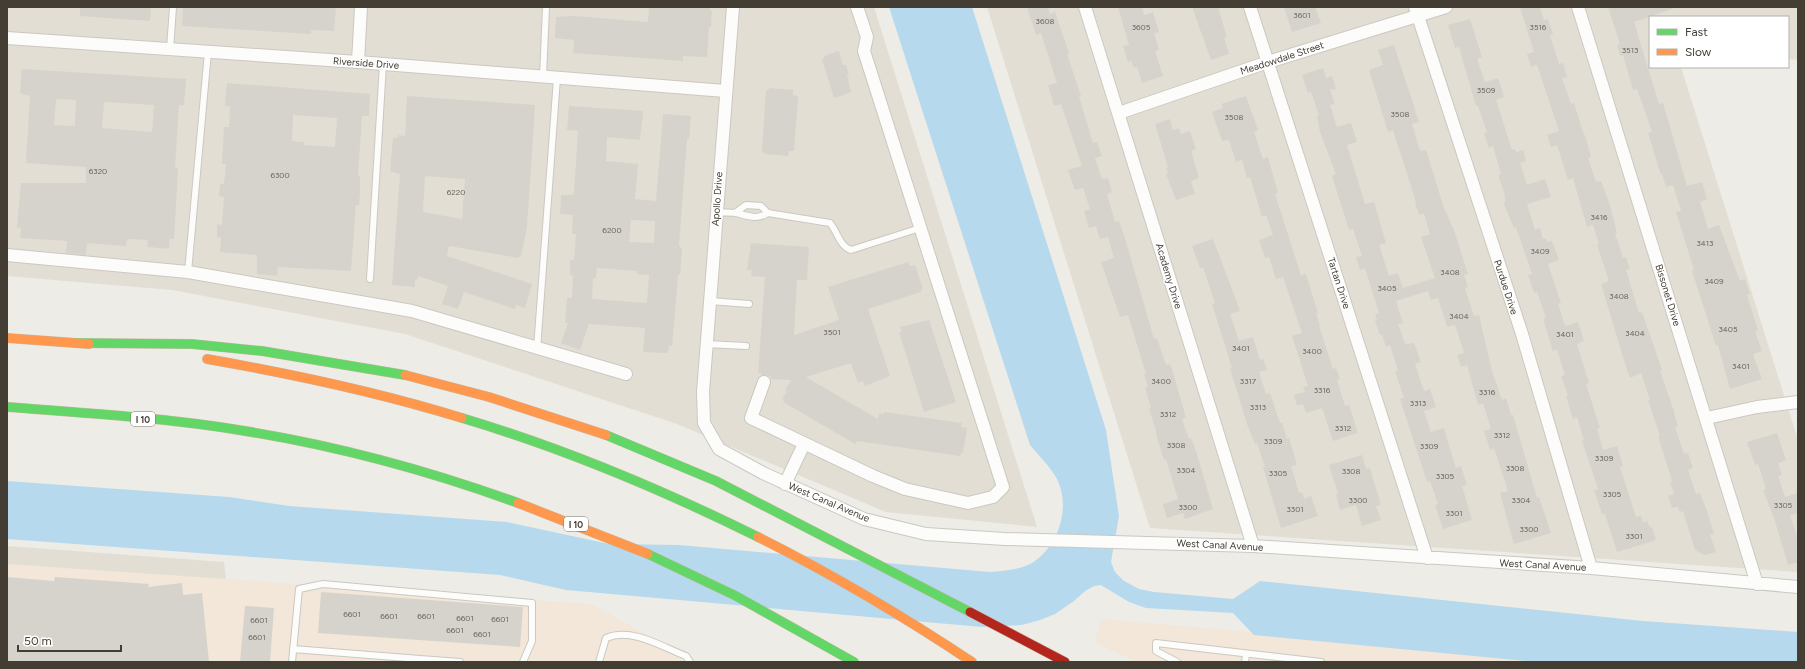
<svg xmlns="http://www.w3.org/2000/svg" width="1805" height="669" font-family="Figtree,sans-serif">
	<rect width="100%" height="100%" fill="#eeece6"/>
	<path fill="#e3ded3" d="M7,7H874L1037,527L886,512L677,424L405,334L172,290L7,276Z
		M987,7H1798V60L1788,59V17H1650V67H1681L1798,440V572L1150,528Z
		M7,546L224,562L235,662H7Z"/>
	<path fill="#f2e7d8" d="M7,564L592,604L695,662H7Z
		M1101,619L1601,662H1136L1094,642Z"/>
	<path fill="#b6d9ed" d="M889,7H972L1106,430L1119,516L1111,562L1115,572L1124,581L1139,589L1154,592L1233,599L1260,581L1643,621L1798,632V662H1536L1254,635L1233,613L1146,608L1129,602L1101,585L1094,586L1085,591L1074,601L1055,614L1040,620L1022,625L982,627L566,590L500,575L7,539V481L229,497L289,506L507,522L609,544L679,545L990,572C1004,571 1019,570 1032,563C1059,546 1071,507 1057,479C1050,466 1039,456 1030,445Z"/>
	<path fill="#d6d3cd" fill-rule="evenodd" d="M80,7H151L150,21L80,16Z
		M183,7H336L334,31L311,30V34L182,26Z
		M649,7H710V11H712L711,27H709L707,57L683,56V61L573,53L574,40L555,38L556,17L575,16L648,22Z
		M1027,7H1048L1050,14L1055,12L1069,53L1067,54L1081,96L1079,97L1093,143L1097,142L1102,156L1095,158L1102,179L1108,178L1112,192L1107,194L1115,222L1119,221L1125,238L1154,339L1157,338L1166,365L1170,364L1173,372L1186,418L1182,419L1189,439L1191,438L1197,454L1213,509L1185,519L1183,513L1167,518L1163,504L1178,499L1166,459L1164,460L1156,434H1157L1149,409L1151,408L1145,388L1148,387L1144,374H1146L1128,315L1120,317L1101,262L1114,258L1108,237L1100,239L1096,226L1089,228L1084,211L1090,209L1083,188L1075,190L1068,170L1082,166L1061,104L1054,106L1048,85L1057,83L1041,33L1036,35Z
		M1118,7H1142L1144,15L1153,12L1159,32L1154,33L1159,50L1155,51L1163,76L1142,83L1137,67L1134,68L1131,61L1128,62L1123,46L1129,45Z
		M1192,7H1218L1227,37L1224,38L1229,54L1211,60Z
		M1284,7H1315L1321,23L1292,32Z
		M1520,7H1540L1544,20L1548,19L1553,34L1550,35L1559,64L1563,63L1567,77L1562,78L1571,104L1574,103L1584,135H1585L1591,157L1588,158L1596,182L1601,181L1610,205L1617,233H1615L1623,258L1626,257L1630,269L1626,270L1639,313L1642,312L1662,370L1660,371L1675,414H1674L1678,426L1675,427L1684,454L1688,453L1693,468L1688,470L1696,494L1700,493L1707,511L1714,534L1710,535L1716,552L1704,555L1695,550L1683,511L1680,512L1678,507L1672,508L1668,496L1674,494L1670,482L1672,481L1658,436H1660L1648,400H1650L1641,373L1630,378L1627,370L1601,284L1609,281L1597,245L1599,244L1593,225L1587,227L1573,178L1568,180L1557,145L1551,147L1547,135L1559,131L1537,65L1531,67L1527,54L1534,52Z
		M1608,7H1672V9L1634,22L1659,104L1663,103L1687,186L1702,182L1707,199L1700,202L1708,229L1719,225L1740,281L1745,279L1750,294L1747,295L1758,330L1755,331L1762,351L1753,354L1762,379L1730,389L1718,345L1716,346L1692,271L1694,270L1676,212L1681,211L1673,185L1666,187L1662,174L1661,175L1648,133L1652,132L1637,89L1633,90L1623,55L1620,56L1617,45L1620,44Z
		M1470,19L1482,57L1477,59L1485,82L1498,78L1504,97L1496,100L1512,150L1515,149L1516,152L1523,150L1526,161L1520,163L1527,185L1545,179L1551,197L1527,204L1535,230L1540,228L1543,239L1546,238L1547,242L1552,241L1559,260L1548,264L1561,303L1558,304L1565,326L1578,322L1584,341L1577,344L1589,383L1586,384L1600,428L1597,429L1603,450L1617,446L1623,466L1620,467L1636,517L1641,516L1643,522L1647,521L1650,528L1652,527L1656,539L1654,541L1617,552L1605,514H1602L1594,490L1598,489L1582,441L1584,440L1577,417L1573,419L1566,396L1568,395L1561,376L1565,375L1557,350L1553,351L1543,319L1546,318L1537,292L1534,293L1528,275L1532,274L1516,227L1514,228L1503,202H1505V195L1498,175L1501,174L1493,146L1489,148L1484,133L1487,132L1478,106H1476L1459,47L1455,48L1448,25Z
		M1394,45L1419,122L1412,124L1420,151L1426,150L1445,211H1446L1452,227H1453L1468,274L1464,275L1468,287L1465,288L1474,316L1479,315L1492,371L1502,400L1506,398L1511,415H1513L1537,498L1539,497L1551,533L1514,544L1500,493L1508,491L1494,448L1490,450L1484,431L1491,429L1483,403L1478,405L1467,365L1461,367L1457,355L1464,353L1455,325L1447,327L1438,298L1431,300L1428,291L1396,301L1403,323L1398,324L1405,344L1414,343L1421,362L1415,364L1424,391L1430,389L1436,407L1424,411L1431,432L1444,428L1454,462L1456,468L1461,466L1467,485L1462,486L1472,520L1443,529L1435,505L1438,504L1430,481L1427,482L1400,399L1404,398L1395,372L1398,371L1390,345L1386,347L1382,335H1380L1375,321L1377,320L1375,314L1379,313L1365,268L1360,270L1356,257L1362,256L1353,229L1349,230L1332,176L1336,174L1320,132L1317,116L1319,115L1311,92L1308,93L1302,75L1323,68L1326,78L1332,76L1336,89L1330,90L1335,104L1330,105L1337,127L1351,123L1357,142L1347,145L1365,204L1374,202L1386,243L1379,245L1389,276L1398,273L1403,288L1435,278L1421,237L1430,234L1424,214L1419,215L1415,202H1416L1393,130L1388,132L1369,70L1383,65L1378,50Z
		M839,51L843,65H846L849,75H847L851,92L834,98L822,59L825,58L824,56Z
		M22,69L186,79L184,105H179L175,168H178L176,206L174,239H170L169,249L147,247L148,240L127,239L126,246L87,243L86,255L66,253L67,241L20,238L21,228H17L21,183H86V167L26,163L30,96L20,93ZM56,99L76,100L75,126L54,125ZM104,102L154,105L152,132L102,128Z
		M227,83L370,94L369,116H362L358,176H360V194L359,205H356L351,271L278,267L277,276L257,274V255L220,252L221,238L217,237V224L222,225L224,197L219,196L220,184H224L226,164H222L224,127H229L230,106H225ZM293,115L337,118L335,147L304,145V142L292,141Z
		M769,88L793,90V95L798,96L794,151H789L788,156L764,154V152H762L766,90H769Z
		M407,96L535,105L527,227L521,256L520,255L519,258L449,246L447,256L532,284L525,308L516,305L515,309L464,292L458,309L442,304L448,286L418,276V280L415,279V287L392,285L400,174L390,171L393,138H398V135L405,136ZM425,176L465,179L462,219L423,212Z
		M1246,96L1258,130L1254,132L1263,159L1268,157L1278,193L1275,194L1301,275L1306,274L1318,313H1316L1320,326H1319L1333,369L1336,368L1340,379L1337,380L1345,406L1349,405L1358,433L1333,441L1322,408L1306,413L1303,404L1297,406L1294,395L1305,392L1303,387L1308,386L1292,336L1302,333L1283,277L1276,279L1269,257L1265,258L1259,240L1273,235L1266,215L1262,217L1250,177L1247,178L1242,160L1236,162L1229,140L1222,141L1212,112L1223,108L1221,104Z
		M569,106L643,111L640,140L607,137L606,161L638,164L635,199L656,201L663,114L691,116L689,139H687L679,245L682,249L680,275H678L672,346H669L668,353L643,352L645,328L589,324L580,350L561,343L568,323H565L567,298H572L573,276L570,275V260H574L576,234H572L573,215L560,214L561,195H573L574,192L578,131L567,130ZM631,220L655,221L654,243L629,242ZM597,268L637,271V274L649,275L647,303L592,299L593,278H596Z
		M1170,119L1173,130L1179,128L1181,134L1190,131L1196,149L1191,151L1199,178L1191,181L1195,194L1176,200L1166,174L1168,173L1166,168L1168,167L1155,124Z
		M1213,239L1240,311L1230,314L1239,341L1253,337L1260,360L1263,359L1267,370L1259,372L1266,394L1270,393L1280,423H1282L1287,439L1289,438L1297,465L1291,466L1299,493L1302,492L1304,499L1311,496L1318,516L1281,528L1263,467H1265L1257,443L1255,444L1248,427L1230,369L1232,368L1212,304L1215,303L1203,267L1200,268L1192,246Z
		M751,243L809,247L807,280H797L794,335L839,320L828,287L908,262L910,266L915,265L923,289H921V292L868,309L890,376L865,386L863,381L858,383L851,363L806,377L878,419L879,413L883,414L884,412L962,423L961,427L967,428L963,453H961L960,456L857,441L855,444L783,402L784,400L782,399L787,391L785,390L791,380L771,379L770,376L761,375V373H758L765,277L751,276L752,270H747Z
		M929,320L956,402L924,412L899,332L902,331L900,327Z
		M1777,433L1786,460L1778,463L1782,475L1778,476L1785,497L1798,493V513L1790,515L1798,539V562L1788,565L1775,521L1763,490L1766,489L1758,464L1755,465L1747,442Z
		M1362,455L1366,469L1370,468L1381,505L1376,506L1381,520L1362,526L1356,505L1340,510L1336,495L1338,494L1329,465Z
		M7,577L54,581L55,577L149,584L148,587L182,583L183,595L202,593L209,662H7Z
		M321,592L523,607L520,647L318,633Z
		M245,606L274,608L270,662H240Z"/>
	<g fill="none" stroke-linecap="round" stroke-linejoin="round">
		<defs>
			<path id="lane" d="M170,49L173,7
				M543,77L546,7
				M716,212C722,213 730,212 736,213C748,216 757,220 768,213L761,206L746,205L735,213
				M768,213L830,223C837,231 840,247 851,250L920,228
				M188,272L208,52
				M370,279L383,64
				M710,301L749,304
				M706,344L746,346
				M537,349L557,78
				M293,649L420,659
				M292,662L299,589L323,584L532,603V641L523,662
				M420,662V659L460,662
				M599,662L606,638C632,627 662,647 686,656L690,662
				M1177,662L1156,651V643L1321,662
				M1245,662L1246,654"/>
			<path id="street" d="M733,7L703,392L704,423L719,449L763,473L864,519L926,534L1005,539L1253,546L1591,568L1798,587
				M1085,7L1253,546
				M1250,7L1427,558
				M1415,7L1522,334L1591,568
				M1578,7L1757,584
				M7,38L358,62L725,91
				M358,62L361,7
				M1119,113L1268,62L1446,7
				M7,255L188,272L412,311L626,374
				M764,382L751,418L873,476L905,489L968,503L993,497L1003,487L864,51L867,37L857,7
				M1707,418L1757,407L1798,402
				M785,484L804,444"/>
			<path id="fast" d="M76,343L192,344L262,351L405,375
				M7,407C87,413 167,418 245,431C338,446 430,471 518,503
				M462,418C563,448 663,490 758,537
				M606,435L716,481L970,612
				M648,554L736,596L854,662"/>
			<path id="slow" d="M7,338L89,344
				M207,359C293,374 378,392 462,418
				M405,375L489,397L606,435
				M518,503L648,554
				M758,537C832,574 903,616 972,662"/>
			<path id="jam" d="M970,612L1065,662"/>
		</defs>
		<use href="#lane" stroke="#cbc8c2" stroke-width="8"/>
		<use href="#street" stroke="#cbc8c2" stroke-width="14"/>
		<use href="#fast" stroke="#c6b8a1" stroke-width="10"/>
		<use href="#slow" stroke="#c6b8a1" stroke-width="10"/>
		<use href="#jam" stroke="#c6b8a1" stroke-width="10"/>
		<use href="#lane" stroke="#fcfcfb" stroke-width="6"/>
		<use href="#street" stroke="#fcfcfb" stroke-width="12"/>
		<use href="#fast" stroke="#63d668" stroke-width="9"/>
		<use href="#slow" stroke="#ff974d" stroke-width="9"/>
		<use href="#jam" stroke="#b3261e" stroke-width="9"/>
	</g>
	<g text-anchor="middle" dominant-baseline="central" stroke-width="3" stroke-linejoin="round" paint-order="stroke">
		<g font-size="8" fill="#6a645b">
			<text x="1302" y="15">3601</text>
			<text x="1045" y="21">3608</text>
			<text x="1141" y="27">3605</text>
			<text x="1538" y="27">3516</text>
			<text x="1630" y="50">3513</text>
			<text x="1486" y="90">3509</text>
			<text x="1400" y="114">3508</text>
			<text x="1234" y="117">3508</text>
			<text x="98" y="171">6320</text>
			<text x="280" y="175">6300</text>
			<text x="456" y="192">6220</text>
			<text x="1599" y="217">3416</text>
			<text x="612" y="230">6200</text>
			<text x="1705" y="243">3413</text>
			<text x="1540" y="251">3409</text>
			<text x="1450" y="272">3408</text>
			<text x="1714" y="281">3409</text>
			<text x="1387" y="288">3405</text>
			<text x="1619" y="296">3408</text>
			<text x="1459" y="316">3404</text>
			<text x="1728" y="329">3405</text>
			<text x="832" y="332">3501</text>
			<text x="1635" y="333">3404</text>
			<text x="1565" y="334">3401</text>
			<text x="1241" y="348">3401</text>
			<text x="1312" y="351">3400</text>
			<text x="1741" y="366">3401</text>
			<text x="1161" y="381">3400</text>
			<text x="1248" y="381">3317</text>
			<text x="1322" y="390">3316</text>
			<text x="1487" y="392">3316</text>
			<text x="1418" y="403">3313</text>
			<text x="1258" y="407">3313</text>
			<text x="1168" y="414">3312</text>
			<text x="1343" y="428">3312</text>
			<text x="1502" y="435">3312</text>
			<text x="1273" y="441">3309</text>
			<text x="1176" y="445">3308</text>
			<text x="1429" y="446">3309</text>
			<text x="1604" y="458">3309</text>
			<text x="1515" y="468">3308</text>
			<text x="1186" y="470">3304</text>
			<text x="1351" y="471">3308</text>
			<text x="1278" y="473">3305</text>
			<text x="1445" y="476">3305</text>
			<text x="1612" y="494">3305</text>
			<text x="1358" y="500">3300</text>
			<text x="1521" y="500">3304</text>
			<text x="1783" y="505">3305</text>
			<text x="1188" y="507">3300</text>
			<text x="1295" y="509">3301</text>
			<text x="1454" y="513">3301</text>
			<text x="1529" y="529">3300</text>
			<text x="1634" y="536">3301</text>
			<text x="352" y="614">6601</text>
			<text x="389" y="616">6601</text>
			<text x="426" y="616">6601</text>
			<text x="465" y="618">6601</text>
			<text x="500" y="619">6601</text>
			<text x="259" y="620">6601</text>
			<text x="455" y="630">6601</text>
			<text x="482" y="634">6601</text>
			<text x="257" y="637">6601</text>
		</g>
		<g fill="#fff" stroke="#7c7770" stroke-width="1">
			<rect x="131" y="412" width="24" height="14" rx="3"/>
			<rect x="564" y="517" width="24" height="14" rx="3"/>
		</g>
		<g font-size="9" font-weight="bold" fill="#443d33">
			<text x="143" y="419">I 10</text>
			<text x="576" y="524">I 10</text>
		</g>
		<g font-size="10" fill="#443d33" stroke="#fff">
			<text transform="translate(1282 58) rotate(-18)">Meadowdale Street</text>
			<text transform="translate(366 63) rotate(4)">Riverside Drive</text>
			<text transform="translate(717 199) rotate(-86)">Apollo Drive</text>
			<text transform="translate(1169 276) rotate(73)">Academy Drive</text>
			<text transform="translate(1339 283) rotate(72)">Tartan Drive</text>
			<text transform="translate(1506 287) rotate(72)">Purdue Drive</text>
			<text transform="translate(1668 295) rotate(73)">Bissonet Drive</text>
			<text transform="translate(829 502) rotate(23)">West Canal Avenue</text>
			<text transform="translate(1220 545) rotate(3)">West Canal Avenue</text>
			<text transform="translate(1543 565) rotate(3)">West Canal Avenue</text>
		</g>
	</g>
	<rect width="1805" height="669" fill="none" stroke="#443d33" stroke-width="16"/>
	<rect x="1649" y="16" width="140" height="52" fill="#ffffff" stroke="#b4b1ad"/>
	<rect x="1657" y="29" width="20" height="6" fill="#63d668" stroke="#b4b1ad"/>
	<text x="1685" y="36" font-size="12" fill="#443d33">Fast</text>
	<rect x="1657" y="49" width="20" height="6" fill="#ff974d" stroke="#b4b1ad"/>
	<text x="1685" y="56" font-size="12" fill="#443d33">Slow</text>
	<path d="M18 645v6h103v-6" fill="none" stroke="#443d33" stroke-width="2"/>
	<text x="24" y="645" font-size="12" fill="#443d33" stroke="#ffffff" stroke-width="3" paint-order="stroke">50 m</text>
</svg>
